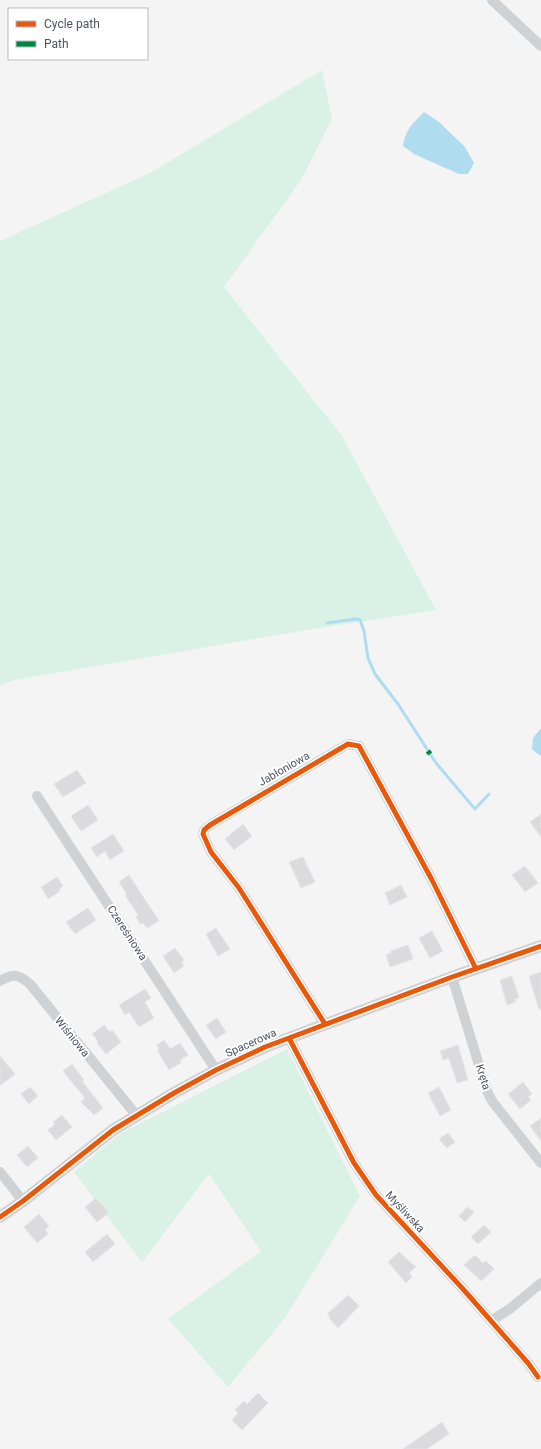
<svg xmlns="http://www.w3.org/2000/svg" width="541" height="1449" font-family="Roboto,sans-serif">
	<rect width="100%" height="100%" fill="#f4f4f4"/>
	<path fill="#daf2e5" d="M322,70L332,119L301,180L224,287L342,436L436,610L307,630L14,680L0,686V241L150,173Z
		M287,1049L360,1196L285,1318L228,1387L168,1319L261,1251L209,1174L142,1262L74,1172L121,1133Z"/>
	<path fill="#afdcee" d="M424,112L439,122L465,147L474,163L468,174H459L414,154L403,146C406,129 412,124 424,112Z
		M541,728V755H539L532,749L533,738Z"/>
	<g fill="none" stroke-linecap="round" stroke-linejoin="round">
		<path stroke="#afdcee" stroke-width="3" d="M327,623L356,619L360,620L364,631L368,658L375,674L398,704L436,763L475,809L489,794"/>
	</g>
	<path fill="#dbdbdd" stroke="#e5e5e6" d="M77,770L86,783L63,797L54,784Z
		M88,805L98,820L81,831L71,816Z
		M541,814V837L530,822Z
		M243,824L252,836L234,850L225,839Z
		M113,834L124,851L110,860L105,851L97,857L91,848Z
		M303,857L315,882L301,888L289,862Z
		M525,866L538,883L525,892L512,875Z
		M129,875L159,921L147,928L143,923L140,924L136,917L138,915L125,895L127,894L119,882Z
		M57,877L63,886L59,889L60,891L48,899L41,887Z
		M401,885L407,897L390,905L385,893Z
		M88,908L96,920L75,934L66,922Z
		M216,928L230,949L218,956L206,934Z
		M432,931L443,951L430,958L419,938Z
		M408,945L413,959L390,967L386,955L391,953V951Z
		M175,948L184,960L181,962L184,966L174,973L163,956Z
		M541,972V1009H539L529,976Z
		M512,976L519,998L515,999L516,1002L507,1005L500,980Z
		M145,989L151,998L145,1002L154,1018L139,1027L129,1012L125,1015L119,1005Z
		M217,1018L226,1032L216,1039L206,1025Z
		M104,1025L110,1032L112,1030L121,1042L106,1054L97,1043L98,1041L92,1034Z
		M164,1040L170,1049L180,1043L188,1055L180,1060L181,1063L169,1070L157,1050L159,1049L157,1045Z
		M458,1045L468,1080L457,1083L449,1058L443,1060L440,1051Z
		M0,1056L15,1074L0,1086Z
		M72,1064L84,1080L82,1081L103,1108L94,1115L81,1102L85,1098L63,1071Z
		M523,1082L532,1094L528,1097L531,1100L520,1109L508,1094Z
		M30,1087L38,1096L29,1104L21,1094Z
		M439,1087L451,1110L440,1116L428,1093Z
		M62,1115L72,1127L56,1140L48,1130L55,1124L53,1122Z
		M541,1118V1141L530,1126Z
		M448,1133L455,1142L447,1148L439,1139Z
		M28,1146L38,1158L27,1167L17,1155Z
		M96,1198L109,1213L97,1222L85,1207Z
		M467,1207L474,1212L465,1222L459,1216Z
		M39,1214L49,1226L45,1230L48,1234L37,1243L24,1227Z
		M484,1225L491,1232L478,1244L471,1237Z
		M107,1234L115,1244L93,1262L85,1252Z
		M399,1252L416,1267L409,1273L412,1277L406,1283L388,1262Z
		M475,1255L483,1263L486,1261L494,1269L481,1281L464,1265Z
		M348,1295L359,1306L338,1328L329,1318L330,1317L327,1314Z
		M258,1393L268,1403L242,1430L232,1420L238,1413L235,1410L244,1401L247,1404Z
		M442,1422L449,1434L427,1449H403Z"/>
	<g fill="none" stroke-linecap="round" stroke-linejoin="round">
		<path stroke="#cfd2d4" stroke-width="10" d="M492,0L541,46
			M37,796L216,1070
			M452,977L487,1091L492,1101L541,1163
			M0,981C13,973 18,974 30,984L137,1116
			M325,1024L239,888L211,852L203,834L204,830L210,825L348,744L359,746L432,880L476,969
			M289,1038L354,1163L376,1195L463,1289L528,1363L538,1377
			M0,1172L23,1201
			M491,1321L511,1308L541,1283"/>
		<path stroke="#cfd2d4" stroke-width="12" d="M0,1217L23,1201L113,1130L174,1093L216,1070L265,1047L289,1038L452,977L541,946"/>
		<path stroke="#00873e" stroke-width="4" stroke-dasharray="8 4" stroke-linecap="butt" d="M427,754L431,751"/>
		<defs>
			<path id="cycleway" d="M325,1024L239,888L211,852L203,834L204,830L210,825L348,744L359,746L432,880L476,969
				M289,1038L354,1163L376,1195L463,1289L528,1363L538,1377
				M0,1217L23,1201L113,1130L174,1093L216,1070L265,1047L289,1038L452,977L541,946"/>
		</defs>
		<use href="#cycleway" stroke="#fff" stroke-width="8"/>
		<use href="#cycleway" stroke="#e8590c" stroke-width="5"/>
	</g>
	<g text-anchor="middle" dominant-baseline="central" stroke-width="4" stroke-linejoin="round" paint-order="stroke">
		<g font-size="11" fill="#4a5460" stroke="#fff">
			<text transform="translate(284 769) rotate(-30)">Jabłoniowa</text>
			<text transform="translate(127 933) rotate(57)">Czereśniowa</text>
			<text transform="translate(72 1037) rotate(51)">Wiśniowa</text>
			<text transform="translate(251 1043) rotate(-24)">Spacerowa</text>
			<text transform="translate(483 1077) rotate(72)">Kręta</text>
			<text transform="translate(405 1212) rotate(47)">Myśliwska</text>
		</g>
	</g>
	<rect x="8" y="8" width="140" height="52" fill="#ffffff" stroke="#b7bbbf"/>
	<rect x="16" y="21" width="20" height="6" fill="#e8590c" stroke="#b7bbbf"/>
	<text x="44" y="28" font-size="12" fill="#4a5460">Cycle path</text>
	<rect x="16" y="41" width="20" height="6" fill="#00873e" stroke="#b7bbbf"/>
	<text x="44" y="48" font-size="12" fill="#4a5460">Path</text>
</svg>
